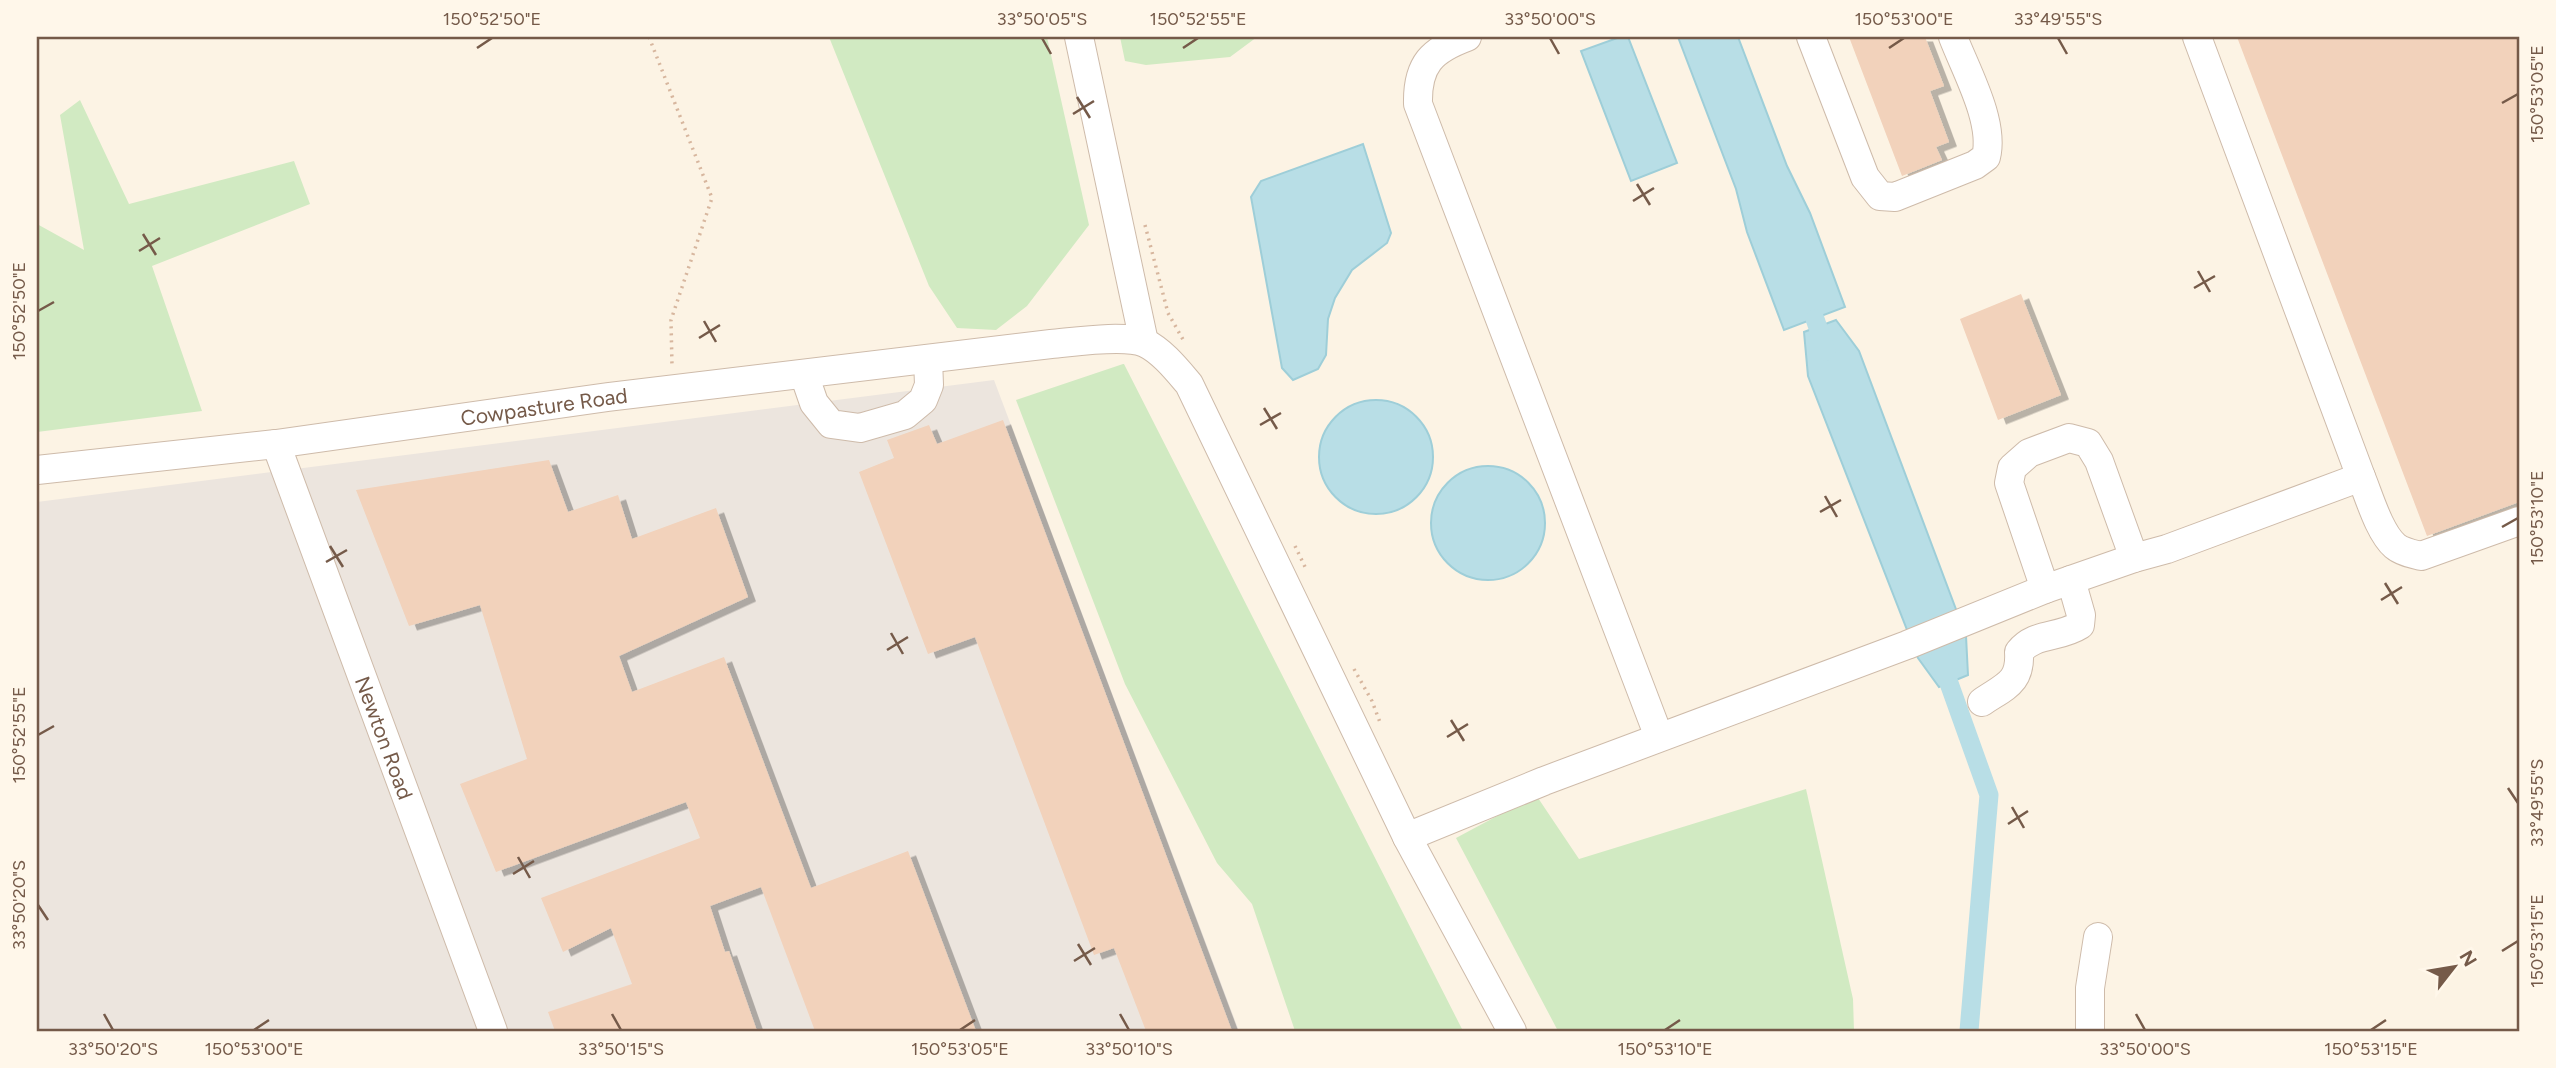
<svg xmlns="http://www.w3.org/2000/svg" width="2556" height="1068" font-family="Figtree,sans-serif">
	<defs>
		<filter id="shadow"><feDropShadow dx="8" dy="4.5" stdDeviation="0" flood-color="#0004"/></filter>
	</defs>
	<rect width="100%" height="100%" fill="#fcf3e4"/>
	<path fill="#ece5de" d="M994,380L1239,1031H37V502Z"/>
	<path fill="#d1eac2" d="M829,37H1047L1089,225L1027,306L996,330L957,328L929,286Z
		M1120,37H1257L1230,57L1146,65L1125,61Z
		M80,100L129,204L294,161L310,204L152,266L202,411L37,432V224L84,250L60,115Z
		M1123,364H1124L1463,1031H1295L1252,904L1217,863L1125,684L1016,400Z
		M1806,789L1853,999L1854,1031H1558L1456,838L1536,795L1579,859Z"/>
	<path fill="#b8dee6" stroke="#9eced8" stroke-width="2" d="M1620,37H1628L1677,163L1631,181L1581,51Z
		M1678,37H1738L1787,166L1810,213L1845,307L1784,330L1747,232L1736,189Z
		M1363,144L1391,233L1387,243L1352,270L1335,298L1328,319L1326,355L1318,369L1293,380L1282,368L1251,197L1261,181Z
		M1836,320L1859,351L1966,636L1968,675L1939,687L1918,658L1808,376L1804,332Z
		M1319 457a57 57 0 1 1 114 0a57 57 0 1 1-114 0Z
		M1431 523a57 57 0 1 1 114 0a57 57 0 1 1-114 0Z"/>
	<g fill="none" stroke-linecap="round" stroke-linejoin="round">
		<path stroke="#b8dee6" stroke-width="19" d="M1815,319L1826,351
			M1940,658L1989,795L1969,1031"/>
	</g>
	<path fill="#f2d2bb" filter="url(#shadow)" d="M1849,37H1925L1944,86L1930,91L1949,142L1936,147L1942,160L1902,176Z
		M2237,37H2519V502L2427,536Z
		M2021,294L2061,395L1998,420L1960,319Z
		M1003,420L1232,1031H1146L1114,948L1094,955L975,637L928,654L859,472L894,458L887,440L929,425L937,444Z
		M549,460L568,512L618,495L632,539L716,508L748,597L619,656L632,692L724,657L811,888L908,851L976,1031H815L761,887L710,906L725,952L729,951L757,1031H555L548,1012L632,984L611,928L563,952L541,898L700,838L686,802L496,872L460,784L527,759L480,605L409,626L356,490Z"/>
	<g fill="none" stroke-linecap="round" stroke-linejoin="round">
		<defs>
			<g id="minor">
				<path d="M1079,37L1144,342"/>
				<path d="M1467,37C1432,50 1417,64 1418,104L1659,737"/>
				<path d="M1811,37L1865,177L1880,196L1895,197L1975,165L1986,157C1995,122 1966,71 1953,37"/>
				<path d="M2197,37L2361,477C2369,496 2379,532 2395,546C2402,552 2413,554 2421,556L2519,521"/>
				<path d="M804,374L814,403L831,424L860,428L905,415L923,400L929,385L928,359"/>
				<path id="s1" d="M276,444L493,1031"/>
				<path id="s2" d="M37,470L276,444L608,397L1051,344C1074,342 1125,334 1145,343C1162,351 1177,370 1189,384L1407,837L1512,1031"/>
				<path d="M2045,589L2009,483L2012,468L2029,453L2069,438L2088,443L2099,461L2134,558"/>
				<path d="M1982,702C2005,686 2021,683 2019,652C2035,632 2058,639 2080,625L2081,615L2071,580"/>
				<path d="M1407,837L1544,781L1907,645L2045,589L2134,558L2167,549L2361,477"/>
				<path d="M2090,1031V988L2098,937"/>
			</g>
		</defs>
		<use href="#minor" stroke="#cebbaa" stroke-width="30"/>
		<path stroke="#d7b69e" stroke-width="3.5" stroke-dasharray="2 5" stroke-linecap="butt" d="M649,37L712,198L671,320L672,366
			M1145,225L1168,313L1185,343
			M1295,546L1307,571
			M1354,669L1372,701L1381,725"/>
		<use href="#minor" stroke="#fff" stroke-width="28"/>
	</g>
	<path fill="none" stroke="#755a49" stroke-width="2.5" d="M1042,38L1051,54M1550,38L1559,54M2058,38L2067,54M477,48L492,38M1183,48L1198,38M1889,48L1904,38M1077,97L1090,118M2502,103L2518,94M1073,114L1094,101M1637,184L1650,205M1633,201L1654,188M143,234L156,255M139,251L160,238M2198,271L2210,292M2194,288L2215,276M38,311L54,302M704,321L716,342M699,338L720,325M1264,408L1277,429M1260,425L1281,413M1825,496L1837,517M1820,512L1841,500M2502,527L2518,518M330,546L343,567M326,562L347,550M2385,583L2398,604M2381,600L2402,587M891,633L903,654M887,650L908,637M1451,720L1464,741M38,735L54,726M1447,737L1468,724M2508,788L2518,803M2012,807L2024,828M2008,824L2028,811M518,857L530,878M513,874L534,861M38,905L48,920M1078,944L1091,965M2502,951L2518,941M1074,961L1095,948M104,1014L113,1030M612,1014L621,1030M1120,1014L1129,1030M2136,1014L2145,1030M254,1030L269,1020M960,1030L975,1020M1665,1030L1680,1020M2371,1030L2386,1020"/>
	<g text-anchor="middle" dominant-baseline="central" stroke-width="7" stroke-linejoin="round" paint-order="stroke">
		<g font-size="21" fill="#755a49" stroke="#fff7ea">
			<text stroke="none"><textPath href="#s2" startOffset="511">Cowpasture Road</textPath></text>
			<text stroke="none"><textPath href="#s1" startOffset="313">Newton Road</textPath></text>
		</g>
	</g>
	<rect width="2556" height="1068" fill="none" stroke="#fff7ea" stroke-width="77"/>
	<g transform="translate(2454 967) rotate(59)" stroke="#fff7ea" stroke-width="5" paint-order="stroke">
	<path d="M0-5L12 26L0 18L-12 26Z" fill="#755a49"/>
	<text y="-10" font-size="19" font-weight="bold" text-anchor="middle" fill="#755a49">N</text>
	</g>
	<rect x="38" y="38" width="2480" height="992" fill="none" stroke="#755a49" stroke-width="2.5"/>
	<g font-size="18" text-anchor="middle" fill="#755a49">
		<text x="492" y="25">150°52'50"E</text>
		<text x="1042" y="25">33°50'05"S</text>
		<text x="1198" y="25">150°52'55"E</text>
		<text x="1550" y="25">33°50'00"S</text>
		<text x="1904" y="25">150°53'00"E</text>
		<text x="2058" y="25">33°49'55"S</text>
		<text transform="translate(2537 94) rotate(-90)" y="6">150°53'05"E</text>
		<text transform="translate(19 311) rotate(-90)" y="6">150°52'50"E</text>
		<text transform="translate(2537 518) rotate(-90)" y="6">150°53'10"E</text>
		<text transform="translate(19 735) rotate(-90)" y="6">150°52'55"E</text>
		<text transform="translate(2537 803) rotate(-90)" y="6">33°49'55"S</text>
		<text transform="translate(19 905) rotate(-90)" y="6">33°50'20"S</text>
		<text transform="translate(2537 941) rotate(-90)" y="6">150°53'15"E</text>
		<text x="113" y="1055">33°50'20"S</text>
		<text x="254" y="1055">150°53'00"E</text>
		<text x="621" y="1055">33°50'15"S</text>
		<text x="960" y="1055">150°53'05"E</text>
		<text x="1129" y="1055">33°50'10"S</text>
		<text x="1665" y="1055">150°53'10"E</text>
		<text x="2145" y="1055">33°50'00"S</text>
		<text x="2371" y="1055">150°53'15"E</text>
	</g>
</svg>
